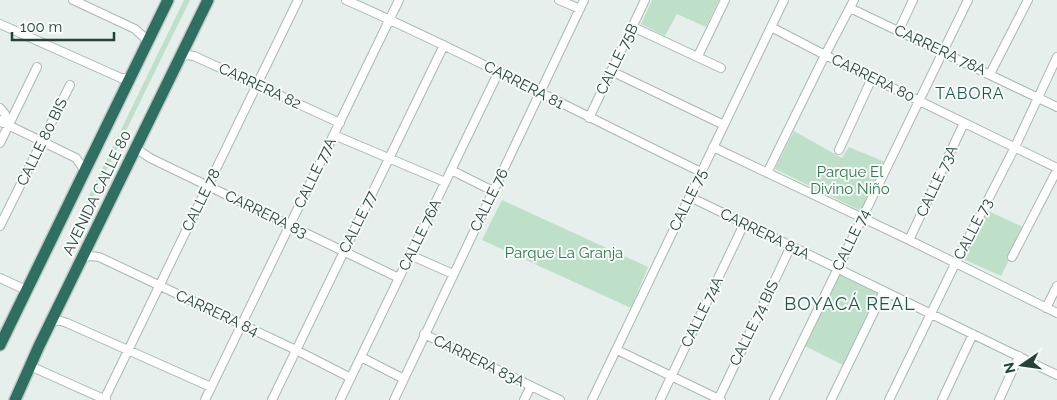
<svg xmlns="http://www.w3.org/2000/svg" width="1057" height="400" font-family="Raleway,sans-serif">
	<rect width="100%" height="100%" fill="#e6efeb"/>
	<path fill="#bfe0c8" d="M184,0H190L90,204L86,202Z
		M652,0H719L706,27L677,14L665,36L641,24Z
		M794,131L842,158L849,147L885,162L861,211L775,169Z
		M502,200L648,267L631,308L482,240Z
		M986,210L1025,228L1001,276L963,259Z
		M839,275L877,293L843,365L805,346Z"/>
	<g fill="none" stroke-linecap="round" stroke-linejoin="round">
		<defs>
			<path id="minor" d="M73,0L135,29L148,41
				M346,0C466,53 583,115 701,172
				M559,0L580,9
				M850,8L1057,107
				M0,24L121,78H130
				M633,27L721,68
				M771,27L825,55L1057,168
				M899,30L913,0
				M698,56L725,0
				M180,58L187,55L194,56L340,123
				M611,71L724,125
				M990,74L1028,0
				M0,108L5,114L3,123
				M589,118L645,0
				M0,121L76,158L85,171
				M334,135L445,182
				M0,143L37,67
				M136,146L140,151L150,158L399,278
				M713,147L909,240L1057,313
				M839,150L872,78
				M451,170L493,191
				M767,173L825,55L854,0
				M690,197L1057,375
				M0,226L70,85
				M909,240L964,123
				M410,255L453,274
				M1012,257L1057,170
				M81,258L90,256L99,257L296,350L351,378
				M0,278L26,290
				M1046,308L1057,286
				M51,321H61L67,323L211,387
				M424,334L560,400
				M617,350L721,400
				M361,357L404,379
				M30,366L106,400
				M104,400L298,0
				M205,400L399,0
				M272,400L444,45
				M340,400L499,71
				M394,400L584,0
				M524,400L531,386
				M592,400L784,0
				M660,400L744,224
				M718,400L791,246
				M774,400L968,0
				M831,400L884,291
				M889,400L955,264L1015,147L1057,57
				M942,400L973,334
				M999,400L1019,356"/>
			<path id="highway" d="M0,345L168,0
				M15,400L39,346L208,0"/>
		</defs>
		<use href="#minor" stroke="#a8b8b2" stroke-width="10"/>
		<use href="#highway" stroke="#c2cac8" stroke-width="14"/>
		<use href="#minor" stroke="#fff" stroke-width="8"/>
		<use href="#highway" stroke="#2f6f62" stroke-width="11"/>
	</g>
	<g text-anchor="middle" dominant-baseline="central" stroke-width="4" stroke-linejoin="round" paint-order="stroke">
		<g font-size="15" fill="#24423a" stroke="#f7fbf9">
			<text transform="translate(940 50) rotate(25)">CARRERA 78A</text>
			<text transform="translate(617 59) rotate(-64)">CALLE 75B</text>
			<text transform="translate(873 78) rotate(26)">CARRERA 80</text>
			<text transform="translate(524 85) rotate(27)">CARRERA 81</text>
			<text transform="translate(260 86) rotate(25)">CARRERA 82</text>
			<text transform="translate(42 142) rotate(-64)">CALLE 80 BIS</text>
			<text transform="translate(315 173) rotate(-64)">CALLE 77A</text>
			<text transform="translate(937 181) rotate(-65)">CALLE 73A</text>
			<text transform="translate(97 193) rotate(-64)">AVENIDA CALLE 80</text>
			<text transform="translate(201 200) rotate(-64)">CALLE 78</text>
			<text transform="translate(489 200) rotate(-64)">CALLE 76</text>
			<text transform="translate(688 200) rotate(-64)">CALLE 75</text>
			<text transform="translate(266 214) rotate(26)">CARRERA 83</text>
			<text transform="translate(358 222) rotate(-64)">CALLE 77</text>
			<text transform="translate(973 229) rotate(-63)">CALLE 73</text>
			<text transform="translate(765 234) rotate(26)">CARRERA 81A</text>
			<text transform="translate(420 235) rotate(-64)">CALLE 76A</text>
			<text transform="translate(851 240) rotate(-64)">CALLE 74</text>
			<text transform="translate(702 312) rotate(-64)">CALLE 74A</text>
			<text transform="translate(217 313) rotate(25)">CARRERA 84</text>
			<text transform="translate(754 323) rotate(-64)">CALLE 74 BIS</text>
			<text transform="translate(479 361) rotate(26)">CARRERA 83A</text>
		</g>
		<g font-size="15" fill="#2d7a4b" stroke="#f7fbf9">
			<text x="850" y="172">Parque El<tspan x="850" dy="17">Divino Niño</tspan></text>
			<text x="564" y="253">Parque La Granja</text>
		</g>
		<g font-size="16" letter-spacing="1" fill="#1f5548" stroke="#f7fbf9">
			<text x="970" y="93">TABORA</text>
		</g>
		<g font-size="18" letter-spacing="1" fill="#1f5548" stroke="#f7fbf9">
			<text x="850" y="303">BOYACÁ REAL</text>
		</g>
	</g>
	<g transform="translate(1022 365) rotate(257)" stroke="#f7fbf9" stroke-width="4" paint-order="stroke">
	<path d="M0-4L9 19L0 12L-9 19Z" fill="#24423a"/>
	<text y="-8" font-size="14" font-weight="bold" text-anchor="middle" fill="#24423a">N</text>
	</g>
	<path d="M12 32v8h102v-8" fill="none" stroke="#24423a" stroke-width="2.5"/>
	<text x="20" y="32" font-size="15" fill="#24423a" stroke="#f7fbf9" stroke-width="4" paint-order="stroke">100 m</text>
</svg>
